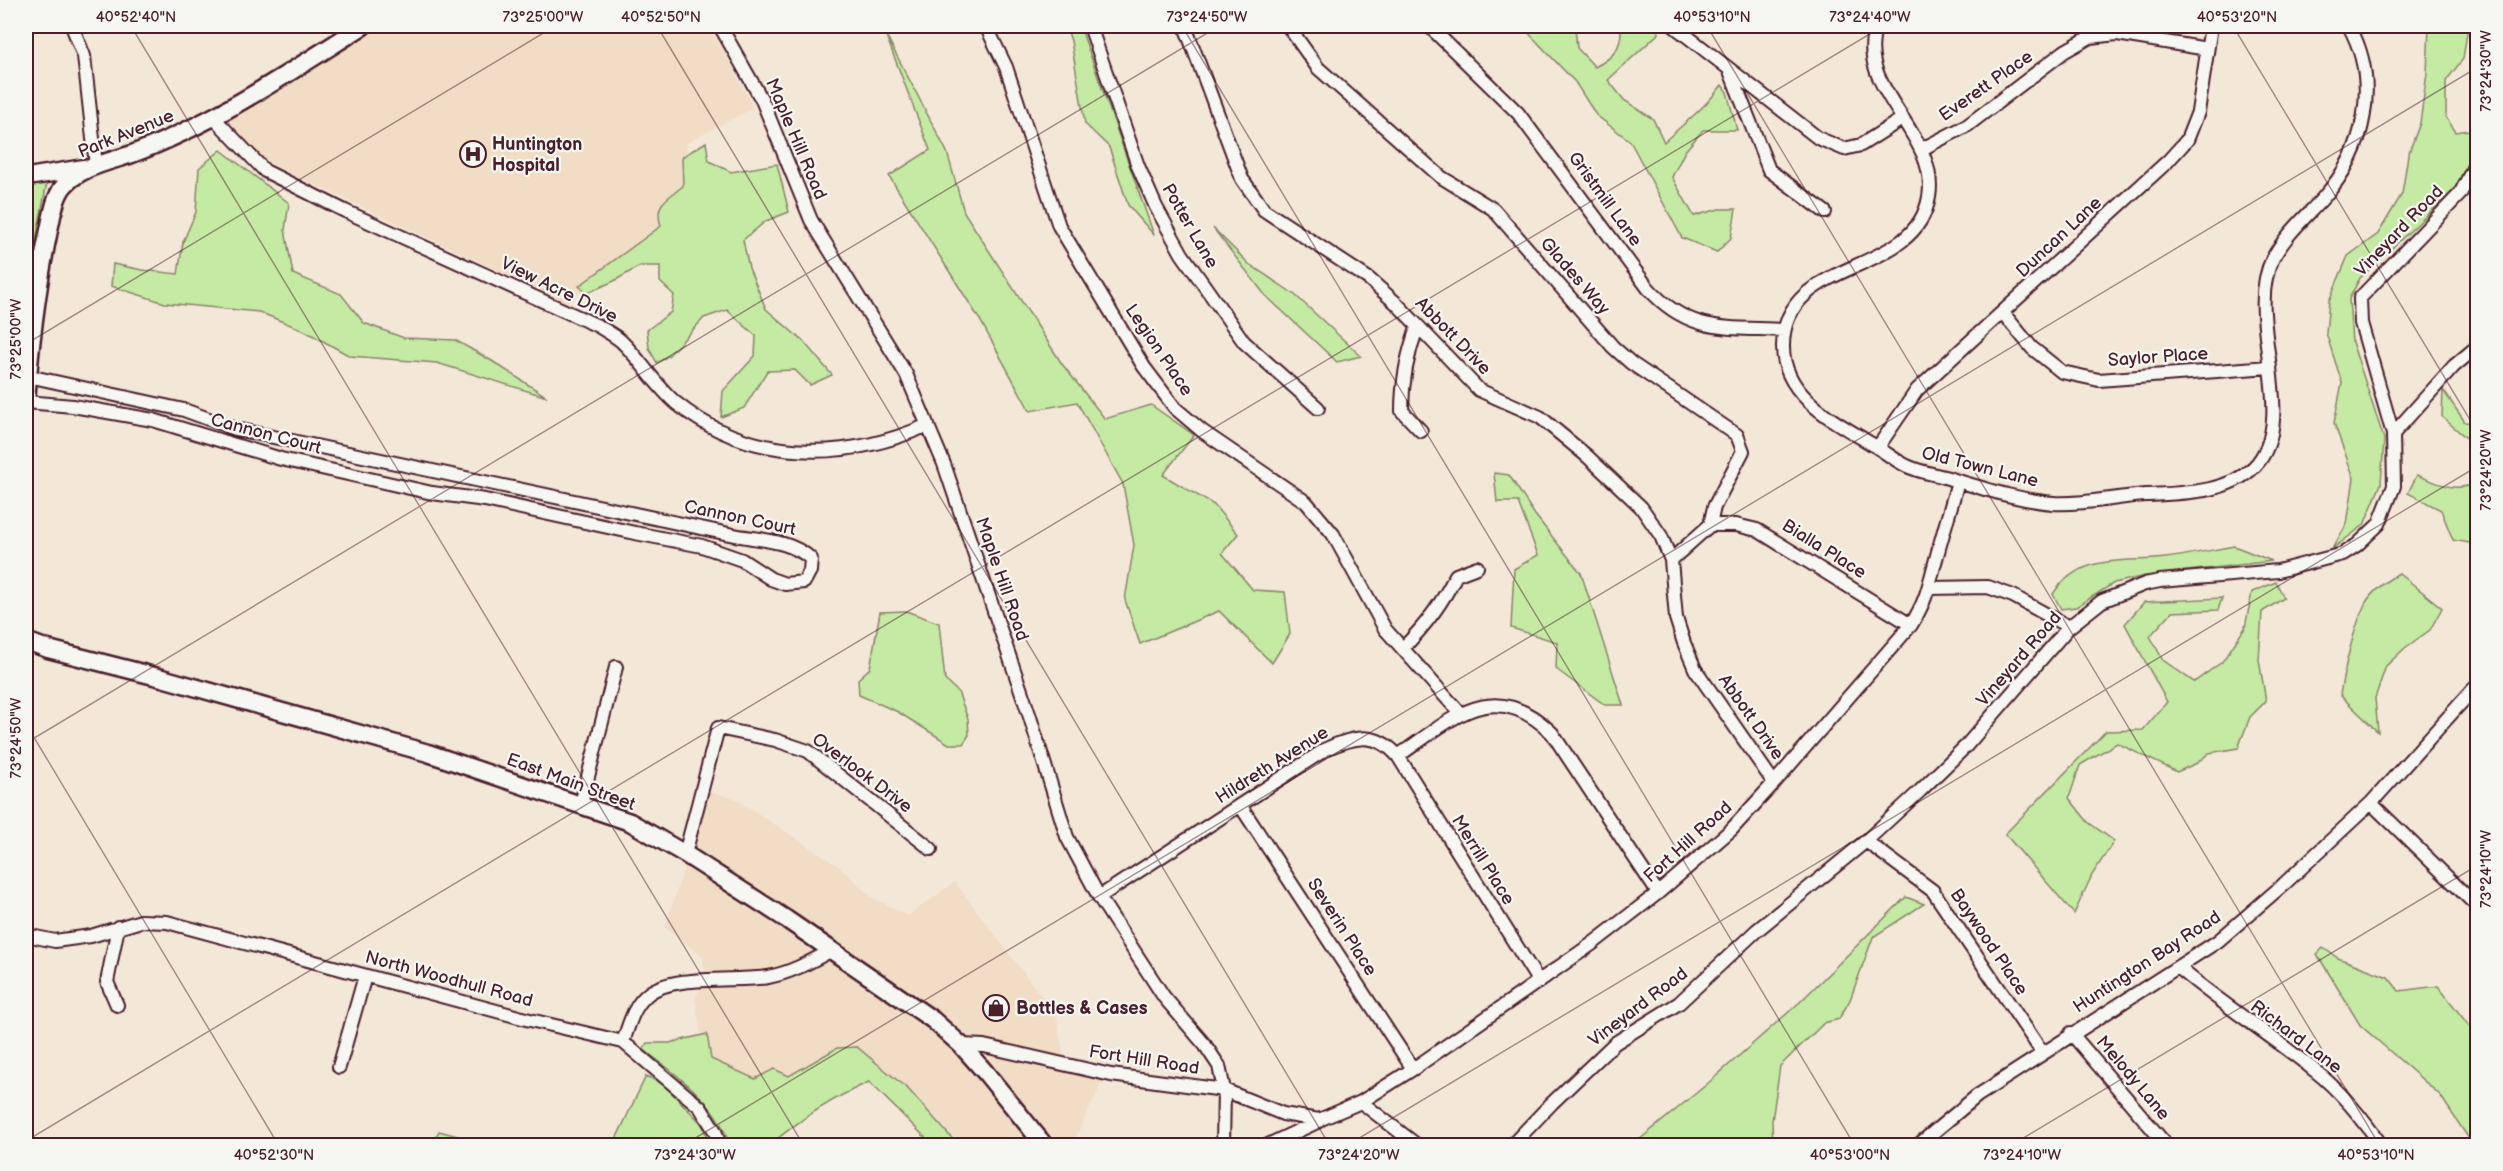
<svg xmlns="http://www.w3.org/2000/svg" width="2503" height="1171" font-family="'Balsamiq Sans',sans-serif">
	<rect width="100%" height="100%" fill="#f3e7d8"/>
	<filter id="ink" filterUnits="userSpaceOnUse"><feTurbulence type="fractalNoise" baseFrequency=".0167" numOctaves="2"/><feDisplacementMap in="SourceGraphic" scale="12" xChannelSelector="R" yChannelSelector="G"/><feConvolveMatrix kernelMatrix="1 2 1 2 8 2 1 2 1" color-interpolation-filters="sRGB"/></filter>
	<g filter="url(#ink)">
		<path fill="#f1dcc6" d="M372,26H707L725,53L753,108L686,143L691,181L669,231L566,302L270,164L224,119Z
			M708,792L734,798L840,867L870,896L908,916L955,882L1057,1017L1063,1055L1102,1082L1072,1145L962,1146L909,1091L855,1051L808,1081L761,1084L708,1071L695,1000L705,975L703,957L665,928Z"/>
		<path fill="#c5eaa4" stroke="#888468" stroke-width="1.5" d="M1066,26H1080L1154,235L1128,205L1109,147L1085,124L1071,41Z
			M1522,26H1578L1575,27L1577,48L1595,67C1614,57 1622,48 1621,26H1655L1659,33L1608,80L1624,100L1653,119L1664,142C1684,123 1705,108 1722,85L1727,92L1737,130H1703L1685,151L1672,177L1694,216L1719,209H1736L1731,238L1717,252L1682,238L1630,141L1596,115L1575,82Z
			M2429,26H2468L2463,59L2446,81V118L2456,132L2476,129L2473,149L2457,187L2360,278L2349,299L2352,342L2384,439L2381,484L2364,525L2332,549L2347,524L2354,478L2334,423L2342,383L2326,333L2329,301L2348,256L2378,234L2402,194L2408,155L2420,123L2427,73Z
			M885,33L947,152L964,212L1062,364L1105,419L1151,405L1194,435L1163,475L1214,505L1238,534L1222,553L1253,590L1285,592L1290,634L1272,663L1219,611L1140,644L1125,600L1134,545L1123,484L1077,402L1030,411L980,320L889,176L930,150Z
			M706,142L709,161L731,172L777,164L789,212L766,221L743,240L749,268L766,309L804,342L832,375L810,385L795,370L767,371L744,408L721,417L723,391L755,356L756,336L727,310L704,318L668,356L657,363L649,348L647,330L671,312L674,295L660,282V266H640L614,281L587,293L579,286L661,226C654,203 666,200 683,186L682,157Z
			M221,150L289,203L285,230L293,274L341,294L364,323L404,338L455,340L492,361L547,397L437,363L350,356L303,330L259,312L165,303L111,286L113,264L142,270L178,274L183,242L196,212L199,168Z
			M47,182L33,255L26,334V186Z
			M1213,228L1249,264L1294,294L1361,356L1337,362L1265,295Z
			M2443,390L2465,422L2477,423V447L2442,417Z
			M1494,473L1509,475L1535,515L1581,573L1623,705H1605L1556,669L1557,642L1511,628L1514,569L1538,555L1518,502H1497Z
			M2417,475C2437,483 2457,494 2477,482L2478,541L2475,544L2453,540L2441,510L2408,493Z
			M2234,546L2272,561L2145,576L2114,583L2076,607L2061,609L2053,594C2080,553 2124,563 2166,558C2189,555 2212,550 2234,546Z
			M2399,573L2442,608L2430,630L2405,648L2386,666L2375,698L2378,732L2340,695C2344,669 2354,628 2365,604C2372,591 2386,581 2399,573Z
			M2276,582L2284,598L2262,612L2259,660L2266,701L2250,717L2238,748L2209,753L2197,763L2177,772L2117,743L2080,765L2069,798L2088,822L2114,841L2092,875L2074,914L2005,834L2106,731L2143,730L2167,702L2125,624L2144,602L2222,598L2218,610L2172,612L2150,636L2163,660L2194,682L2222,662L2245,628L2252,592Z
			M906,611L939,623L945,680L958,692L968,719L969,735L963,744H949L898,712L859,695L858,679L870,668L880,612Z
			M1906,897L1924,904L1873,937L1850,1000L1839,1019L1824,1023L1780,1066L1772,1121L1773,1145H1633L1706,1085L1800,1002Z
			M2323,948L2338,958L2388,977L2399,991L2438,986L2477,1036V1145H2473L2440,1095L2360,1025L2317,954Z
			M707,1034L711,1059L755,1079L774,1069L789,1076L837,1048L857,1047L908,1089L958,1145H933L869,1082C833,1098 799,1120 770,1145H729C719,1103 676,1075 643,1049L647,1043H669Z
			M646,1076L663,1084L702,1124L710,1145H681L674,1141L667,1145H608L616,1139Z
			M439,1131L491,1145H431Z"/>
		<g fill="none" stroke-linecap="round" stroke-linejoin="round">
			<defs>
				<path id="minor" d="M72,26L84,56L96,166
					M720,26L762,100L811,220L906,374L944,464L1030,717L1067,837L1099,897L1164,997L1205,1045L1219,1066L1224,1090L1223,1146
					M986,26L1006,67L1059,226L1144,367L1175,408L1202,431L1306,502L1333,534L1385,629L1460,713
					M1090,26L1138,166L1156,207L1182,254L1244,342L1318,408
					M1185,26L1242,179L1264,210L1369,279L1396,303L1479,390L1540,417L1587,456L1641,507L1661,536L1671,560L1676,618L1684,643L1695,669L1774,783
					M1288,26L1318,68L1441,177L1493,209L1613,347L1631,363L1737,435L1743,451L1714,507L1710,525L1671,560
					M1429,26L1518,113L1648,288C1689,334 1727,327 1783,330
					M1674,26L1818,138L1844,149L1861,145L1902,119
					M1876,26C1853,88 1940,134 1929,197C1915,279 1782,255 1783,347C1783,396 1834,421 1870,443C1883,450 1894,460 1907,466C1919,472 1935,474 1948,478C1982,488 2017,500 2053,503C2083,505 2115,497 2146,495C2182,493 2226,494 2254,467C2302,418 2242,317 2273,258C2286,234 2305,218 2323,198C2366,151 2380,82 2349,26
					M1730,71L1769,170L1825,212
					M213,117L265,171L345,211L598,326C606,331 614,335 621,341C641,360 655,385 676,403C750,463 845,462 928,425
					M1922,149L1968,125L2065,51L2090,37L2117,34L2207,49
					M2003,313L2032,348L2062,372L2099,380L2269,367
					M1417,328C1407,355 1402,382 1402,411L1421,431
					M26,402L73,406L153,420L281,459L432,493L485,500L635,533L702,546L742,560L771,579L785,584L804,582L810,571L811,559C790,539 756,540 729,534L236,429L184,410L28,376
					M2393,434L2454,366L2478,346
					M1878,447L1917,390L2168,161L2187,140L2198,112L2211,26
					M1710,525H1736L1757,530L1911,625
					M1930,588L1988,587L2013,596L2069,627
					M1403,648C1425,626 1442,604 1456,575L1477,567
					M1398,756C1451,720 1493,675 1552,733L1658,893
					M2371,803L2478,907
					M581,804L616,667
					M1240,805L1413,1069
					M1866,841L1933,891L2042,1052
					M685,854L718,728L775,740L808,751L931,849
					M1099,897L1326,749C1354,736 1376,731 1398,756L1539,982
					M26,935L55,941L91,936L141,921L167,922L526,1019L623,1042L700,1107L715,1131L720,1146
					M2178,967C2221,1004 2270,1034 2314,1070C2341,1091 2362,1118 2382,1146
					M117,1005L107,982L118,927
					M2071,1033L2167,1146
					M623,1042C629,1025 633,1006 648,994C672,974 736,982 768,977C791,973 812,961 832,950
					M961,1045L984,1046L1111,1075L1224,1090L1283,1114L1319,1120L1361,1102L1413,1069L1592,944L1658,893L1731,830L1774,783L1911,625C1927,599 1928,588 1936,559C1943,533 1951,507 1958,481
					M339,1067L365,976
					M1361,1102L1418,1146
					M1266,1146L1319,1121
					M1511,1146L1552,1103L1615,1043L1679,1003L1756,931L1866,841L1920,791L1966,746L2069,627L2102,601L2145,584L2160,581L2278,571L2343,554L2357,545L2379,524L2394,486L2393,434L2361,323L2360,298L2460,194L2474,167L2478,153
					M1917,1146L1977,1096L2218,941L2284,884L2371,803L2478,684"/>
				<path id="major" d="M34,176L84,168
					M26,402C30,345 37,287 49,230C52,217 54,199 63,187C79,167 109,162 132,154C215,123 288,73 363,26
					M26,641L48,649L162,678L428,753L630,822L685,854L786,919L933,1020L961,1045L985,1072L1045,1146"/>
			</defs>
			<use href="#minor" stroke="#4a1f2b" stroke-width="16"/>
			<use href="#major" stroke="#4a1f2b" stroke-width="21"/>
			<use href="#minor" stroke="#f6f6f2" stroke-width="12"/>
			<use href="#major" stroke="#f6f6f2" stroke-width="16"/>
		</g>
	</g>
	<path fill="none" stroke="#4a1f2b" stroke-width="1.5" stroke-opacity="0.45" d="M131,26L804,1146M657,26L1330,1146M1182,26L1855,1146M1707,26L2380,1146M2233,26L2478,433M26,344L555,26M26,724L279,1146M26,743L1219,26M26,1141L1883,26M682,1146L2478,67M1346,1146L2478,466M2010,1146L2478,865"/>
	<defs>
		<symbol id="hospital-ring" viewBox="-11 -11 22 22"><circle r="9.5" fill="#f6f6f2" stroke="#4a1f2b" stroke-width="1.5"/><path d="M-5-5h3v3.5h4V-5h3V5h-3V1.5h-4V5h-3Z" fill="#4a1f2b"/></symbol>
		<symbol id="shop-ring" viewBox="-11 -11 22 22"><circle r="9.5" fill="#f6f6f2" stroke="#4a1f2b" stroke-width="1.5"/><path d="M-5-2.5h2.3a2.7 3.5 0 0 1 5.4 0H5L5.5 6h-11ZM-1.5-2.5h3a1.5 2.3 0 0 0-3 0Z" fill="#4a1f2b"/></symbol>
	</defs>
	<g fill-rule="evenodd">
		<use href="#hospital-ring" x="458" y="139" width="30" height="30"/>
		<use href="#shop-ring" x="981" y="993" width="30" height="30"/>
	</g>
	<g text-anchor="middle" dominant-baseline="central" stroke-width="4.5" stroke-linejoin="round" paint-order="stroke">
		<g font-size="18" fill="#4a1f2b" stroke="#f6f6f2">
			<text transform="translate(1986 86) rotate(-35)">Everett Place</text>
			<text transform="translate(126 134) rotate(-22)">Park Avenue</text>
			<text transform="translate(796 139) rotate(67)">Maple Hill Road</text>
			<text transform="translate(1605 199) rotate(54)">Gristmill Lane</text>
			<text transform="translate(1190 226) rotate(60)">Potter Lane</text>
			<text transform="translate(2399 231) rotate(-46)">Vineyard Road</text>
			<text transform="translate(2059 237) rotate(-43)">Duncan Lane</text>
			<text transform="translate(1575 276) rotate(49)">Glades Way</text>
			<text transform="translate(559 290) rotate(26)">View Acre Drive</text>
			<text transform="translate(1453 336) rotate(46)">Abbott Drive</text>
			<text transform="translate(1159 350) rotate(56)">Legion Place</text>
			<text transform="translate(2158 357) rotate(-4)">Saylor Place</text>
			<text transform="translate(266 434) rotate(15)">Cannon Court</text>
			<text transform="translate(1980 467) rotate(14)">Old Town Lane</text>
			<text transform="translate(740 518) rotate(12)">Cannon Court</text>
			<text transform="translate(1824 549) rotate(32)">Bialla Place</text>
			<text transform="translate(1002 579) rotate(71)">Maple Hill Road</text>
			<text transform="translate(2019 659) rotate(-49)">Vineyard Road</text>
			<text transform="translate(1751 717) rotate(55)">Abbott Drive</text>
			<text transform="translate(1272 765) rotate(-32)">Hildreth Avenue</text>
			<text transform="translate(862 773) rotate(37)">Overlook Drive</text>
			<text transform="translate(571 782) rotate(20)">East Main Street</text>
			<text transform="translate(1688 842) rotate(-42)">Fort Hill Road</text>
			<text transform="translate(1483 860) rotate(58)">Merrill Place</text>
			<text transform="translate(1342 927) rotate(57)">Severin Place</text>
			<text transform="translate(1989 942) rotate(56)">Baywood Place</text>
			<text transform="translate(2147 962) rotate(-33)">Huntington Bay Road</text>
			<text transform="translate(449 979) rotate(15)">North Woodhull Road</text>
			<text transform="translate(1638 1007) rotate(-37)">Vineyard Road</text>
			<text transform="translate(2296 1037) rotate(37)">Richard Lane</text>
			<text transform="translate(1144 1060) rotate(9)">Fort Hill Road</text>
			<text transform="translate(2133 1078) rotate(50)">Melody Lane</text>
		</g>
		<g font-size="18" font-weight="bold" fill="#4a1f2b" stroke="#f6f6f2" text-anchor="start">
			<text x="492" y="144">Huntington<tspan x="492" dy="21">Hospital</tspan></text>
			<text x="1016" y="1008">Bottles &amp; Cases</text>
		</g>
	</g>
	<rect width="2503" height="1171" fill="none" stroke="#f6f6f2" stroke-width="66"/>
	<rect x="33" y="33" width="2437" height="1105" fill="none" stroke="#4a1f2b" stroke-width="2"/>
	<g font-size="15" text-anchor="middle" fill="#4a1f2b">
		<text x="136" y="22">40°52'40"N</text>
		<text x="543" y="22">73°25'00"W</text>
		<text x="661" y="22">40°52'50"N</text>
		<text x="1207" y="22">73°24'50"W</text>
		<text x="1712" y="22">40°53'10"N</text>
		<text x="1870" y="22">73°24'40"W</text>
		<text x="2237" y="22">40°53'20"N</text>
		<text transform="translate(2486 71) rotate(-90)" y="5">73°24'30"W</text>
		<text transform="translate(16 339) rotate(-90)" y="5">73°25'00"W</text>
		<text transform="translate(2486 470) rotate(-90)" y="5">73°24'20"W</text>
		<text transform="translate(16 738) rotate(-90)" y="5">73°24'50"W</text>
		<text transform="translate(2486 869) rotate(-90)" y="5">73°24'10"W</text>
		<text x="274" y="1160">40°52'30"N</text>
		<text x="695" y="1160">73°24'30"W</text>
		<text x="1359" y="1160">73°24'20"W</text>
		<text x="1850" y="1160">40°53'00"N</text>
		<text x="2022" y="1160">73°24'10"W</text>
		<text x="2376" y="1160">40°53'10"N</text>
	</g>
</svg>
